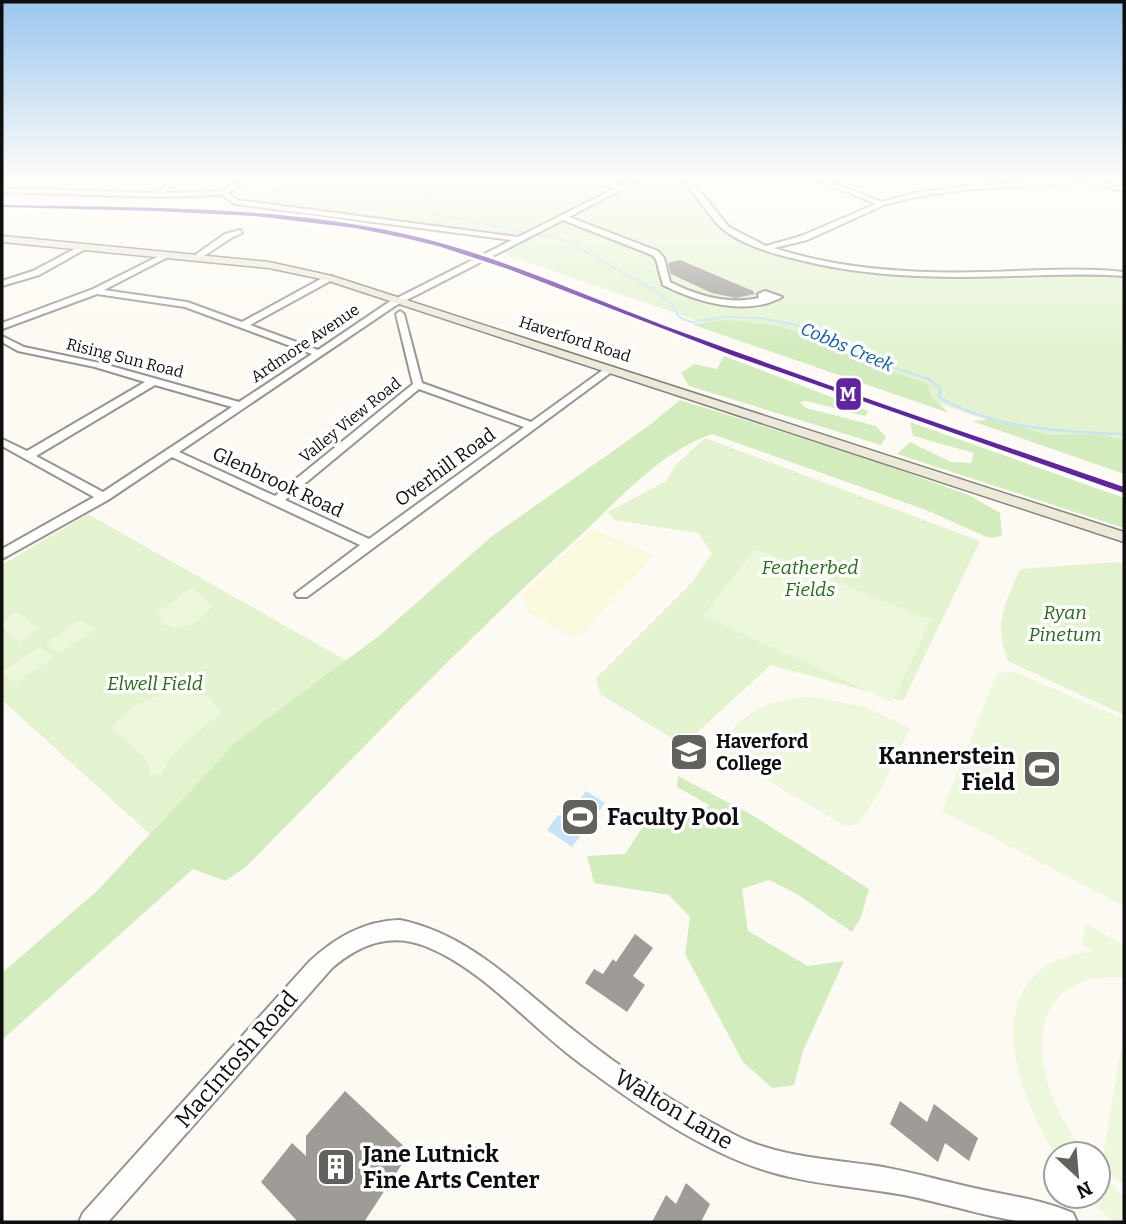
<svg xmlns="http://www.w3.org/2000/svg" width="1126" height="1224" font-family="Bitter,serif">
	<rect width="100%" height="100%" fill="#fcfaf2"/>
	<path fill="#faf8dd" d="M592,529L653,555L582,634L571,636L528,612L522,593Z"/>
	<path fill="#e3f3d0" d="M298,179H680L720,227L730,234L747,242L832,264L963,277L1093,273L1124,275V467L501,253L527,238L254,202L285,181Z
		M705,438L980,541L903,701L771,665L683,745L600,694L596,678L693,581L712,553L698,533L614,520L608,512L666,481L677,464Z
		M88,514L356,666L153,837L2,700V565Z
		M1116,562L1124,564V715L1008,661C993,622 1005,605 1020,569Z"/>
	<path fill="#d2ecbe" d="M730,320L778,326L853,351L872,364L928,384L930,395L949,413L691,324Z
		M724,356L868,411L865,416L807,401L800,402L806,408L876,426L886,437L881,445L689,386L681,373L694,364L717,369Z
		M680,400L872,460L971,496L1000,513L1002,536L989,538L926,510L712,434C662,451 620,498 582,534C465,640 357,754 246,867L225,881L193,869L2,1040V973L97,891L237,741L379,636L491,537L647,427Z
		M995,419L1048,435L1096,434L1124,440V474L972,421Z
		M910,422L1124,498V528L897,454L910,442L951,462L971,463L974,453L913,436Z
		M678,776L752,815L869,889L861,917L852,932L797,894L769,880L742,889L748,931L808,966L844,961L803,1051L794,1085L772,1088L743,1062L685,954L690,917L669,895L594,883L587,856L625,854L654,810L700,815L709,805L677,787Z"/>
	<path fill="#edf7db" d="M755,549L931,620L892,702L703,616Z
		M192,588L212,606C201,622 184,633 164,625L157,613Z
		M16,612L40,629L21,642L2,628V621Z
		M81,620L95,630L60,653L46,643Z
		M39,647L54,657L16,683L2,672Z
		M1015,672L1124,719V906L942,811L997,673Z
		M184,690L209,697L221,712L170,757L162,774L150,775L147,759L112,728C127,704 158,694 184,690Z
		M815,697L865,707L910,728L879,793L858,824L845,826L716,750C744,711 767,698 815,697Z
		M1086,924L1124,945V978C1062,971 1031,1013 1045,1072C1051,1102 1068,1130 1085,1154L1056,1155C1011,1086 975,964 1094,951L1082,944Z
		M1124,1031V1184L1101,1169Z
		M1098,1170L1124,1197V1222H1113L1087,1196H1098Z"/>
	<path fill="#c6e3f8" d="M586,791L605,803L572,847L547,830L558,815L565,819Z"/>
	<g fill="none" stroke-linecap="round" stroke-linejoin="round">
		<path stroke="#c6e3f8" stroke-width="2" d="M292,179L303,182L316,179
			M392,179L436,186L428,195L431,200L425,208L429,213L524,232
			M536,234L561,238L654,290L671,303L679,317L691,322L726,317L760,318L801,326L858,348L872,360L931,380"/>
		<path stroke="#c6e3f8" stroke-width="2.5" d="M927,378L941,389L939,397C994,429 1062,432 1124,434"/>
	</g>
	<path fill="#9f9c98" d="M680,260L753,291L755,294L736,298L712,293L671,274L668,263Z
		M635,934L653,948L633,976L645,985L627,1012L585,983L594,969L603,974L613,959L616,962Z
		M345,1091L410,1152L364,1222H298L261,1182L292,1143L306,1156V1136Z
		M900,1101L927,1122L934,1104L978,1138L969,1161L945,1143L938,1162L890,1124Z
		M686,1183L710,1204L701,1222H652L666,1195L676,1204Z"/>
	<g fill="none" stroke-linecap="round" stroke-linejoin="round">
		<defs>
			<path id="minor" d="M168,179H174L176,182L163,193L223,191L245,179H252L228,193L237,200L518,237L634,179H641L569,217L658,251L664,258L670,282C698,296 728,305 759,298L758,294L765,291L782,297C746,317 697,302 663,285L656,259L652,255L563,220L395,306L179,452L275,496L413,384L396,314L400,311L404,314L422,383L531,422L607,367H613V371L307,597H297L295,594L360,545L172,457L108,500L2,559V549L94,497L2,446V439L27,451L145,382L95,367L18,351L2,342V336L24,347L100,363L239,402L312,354L185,307L97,294L5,328L2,329V323L93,289L165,253L169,255L168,257L104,290L187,302L242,322L326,276H332V280L250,325L318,350L389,302L512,240L235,204L222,195L157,197L2,192V188L156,193L170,182ZM155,385L232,407L103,492L36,456ZM419,389L524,427L369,539L285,500Z
				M682,179H688L694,184L729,227L766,246L801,236L876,204L816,179H824L882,202L914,193L963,186L1075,179H1086L1124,187V191L1083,182L963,190L915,197L884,205L807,240L774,248C841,270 915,274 985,272C1032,271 1077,267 1124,272V276C1071,272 1018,277 964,277C910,277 854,274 800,260C777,255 752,248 731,235C710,222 699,196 682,179Z
				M240,230L242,233L231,238L198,260L191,258L225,234Z
				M82,245L89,247L39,275L2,286V281L33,271Z
				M400,920C472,935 520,989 577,1033C624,1071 679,1106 733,1134C776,1157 829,1159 877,1166C907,1171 936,1179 965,1186C1002,1195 1038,1198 1073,1213L1077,1222C1059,1222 1041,1224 1023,1222C983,1216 944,1203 904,1195C861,1187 816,1185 774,1173C705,1154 638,1106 581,1064C529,1026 485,970 425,946C389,932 359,945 332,968L108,1222H79L83,1213L309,962C335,938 363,921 400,920Z"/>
			<path id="major" d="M2,236L269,262L332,276L1124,532V542L326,280L269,268L2,242Z"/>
		</defs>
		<use href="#minor" stroke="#959491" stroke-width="4"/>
		<use href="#major" stroke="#82827e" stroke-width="3"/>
		<use href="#minor" fill="#fffefd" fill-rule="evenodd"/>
		<use href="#major" fill="#ede9d8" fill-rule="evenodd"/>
		<defs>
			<path id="rail-1" d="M2,205C136,208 273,205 405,234C503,256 593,300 687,334C832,387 978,437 1124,487V493L734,356L508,269L438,246L405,238L355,228L255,216L154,211L2,207Z"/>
		</defs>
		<use href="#rail-1" stroke="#fff" stroke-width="6"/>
		<use href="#rail-1" fill="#5f249f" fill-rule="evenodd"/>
	</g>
	<linearGradient id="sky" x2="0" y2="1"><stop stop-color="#9ac7ee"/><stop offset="0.51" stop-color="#fefdf9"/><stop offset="1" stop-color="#fefdf9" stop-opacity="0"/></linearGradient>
	<rect width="1126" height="350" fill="url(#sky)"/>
	<defs>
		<symbol id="university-square" viewBox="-11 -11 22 22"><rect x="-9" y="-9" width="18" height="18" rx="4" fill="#61615e" stroke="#fff"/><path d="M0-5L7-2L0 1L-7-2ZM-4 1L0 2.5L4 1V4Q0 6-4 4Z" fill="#fff"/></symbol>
		<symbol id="stadium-square" viewBox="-11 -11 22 22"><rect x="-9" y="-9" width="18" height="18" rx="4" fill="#61615e" stroke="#fff"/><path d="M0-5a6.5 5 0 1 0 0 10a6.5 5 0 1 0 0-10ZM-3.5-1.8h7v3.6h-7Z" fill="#fff"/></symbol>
		<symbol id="building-square" viewBox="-11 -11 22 22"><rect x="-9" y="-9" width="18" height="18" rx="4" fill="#61615e" stroke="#fff"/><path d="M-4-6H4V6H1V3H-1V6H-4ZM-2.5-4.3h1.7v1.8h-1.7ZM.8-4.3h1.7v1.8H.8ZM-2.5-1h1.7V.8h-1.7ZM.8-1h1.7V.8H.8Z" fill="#fff"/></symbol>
	</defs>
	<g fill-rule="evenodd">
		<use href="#university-square" x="667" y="730" width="44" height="44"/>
		<use href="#stadium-square" x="1020" y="747" width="44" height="44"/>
		<use href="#stadium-square" x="558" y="795" width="44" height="44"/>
		<use href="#building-square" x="314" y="1145" width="44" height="44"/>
	</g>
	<g text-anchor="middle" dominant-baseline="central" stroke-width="7" stroke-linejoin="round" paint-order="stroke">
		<g font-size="16" fill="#0e0e0e" stroke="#fff">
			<text transform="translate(575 339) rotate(18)">Haverford Road</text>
			<text transform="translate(305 343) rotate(-34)">Ardmore Avenue</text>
			<text transform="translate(125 358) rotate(14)">Rising Sun Road</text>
			<text transform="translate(350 420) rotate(-39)">Valley View Road</text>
		</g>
		<g font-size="18" font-style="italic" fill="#0c5aab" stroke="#fff">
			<text transform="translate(847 347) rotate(23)">Cobbs Creek</text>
		</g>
		<g font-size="19" fill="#0e0e0e" stroke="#fff">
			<text transform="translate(445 467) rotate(-36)">Overhill Road</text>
			<text transform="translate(278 482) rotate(25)">Glenbrook Road</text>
		</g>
		<g font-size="19" font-style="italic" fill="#246c18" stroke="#fff">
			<text x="810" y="567">Featherbed<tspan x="810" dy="22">Fields</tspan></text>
			<text x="1065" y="612">Ryan<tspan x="1065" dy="22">Pinetum</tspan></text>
			<text x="155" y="683">Elwell Field</text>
		</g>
		<g font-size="19" font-weight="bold" fill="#0e0e0e" stroke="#fff" text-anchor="start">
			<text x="716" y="741">Haverford<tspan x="716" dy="22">College</tspan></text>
		</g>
		<g font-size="23" font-weight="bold" fill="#0e0e0e" stroke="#fff" text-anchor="start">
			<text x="1015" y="756" text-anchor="end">Kannerstein<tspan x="1015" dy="26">Field</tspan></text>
			<text x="607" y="817">Faculty Pool</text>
			<text x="363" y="1154">Jane Lutnick<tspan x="363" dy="26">Fine Arts Center</tspan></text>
		</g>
		<g font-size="23" fill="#0e0e0e" stroke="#fff">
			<text transform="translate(236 1059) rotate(-49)">MacIntosh Road</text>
			<text transform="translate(674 1109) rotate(31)">Walton Lane</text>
		</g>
	</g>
	<rect stroke="#fff" stroke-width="2.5" x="835" y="377" width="27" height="34" rx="7" fill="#5f249f"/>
	<g font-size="19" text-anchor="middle" font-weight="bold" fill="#fff">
		<text x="848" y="401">M</text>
	</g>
	<rect width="1126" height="1224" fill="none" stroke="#0e0e0e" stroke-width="7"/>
	<g transform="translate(1077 1175) rotate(154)"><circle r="33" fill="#ffffff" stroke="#9f9f9f" stroke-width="2"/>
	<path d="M0-5L12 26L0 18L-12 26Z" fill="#61615e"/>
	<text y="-10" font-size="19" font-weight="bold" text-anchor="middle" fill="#0e0e0e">N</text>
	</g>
</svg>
